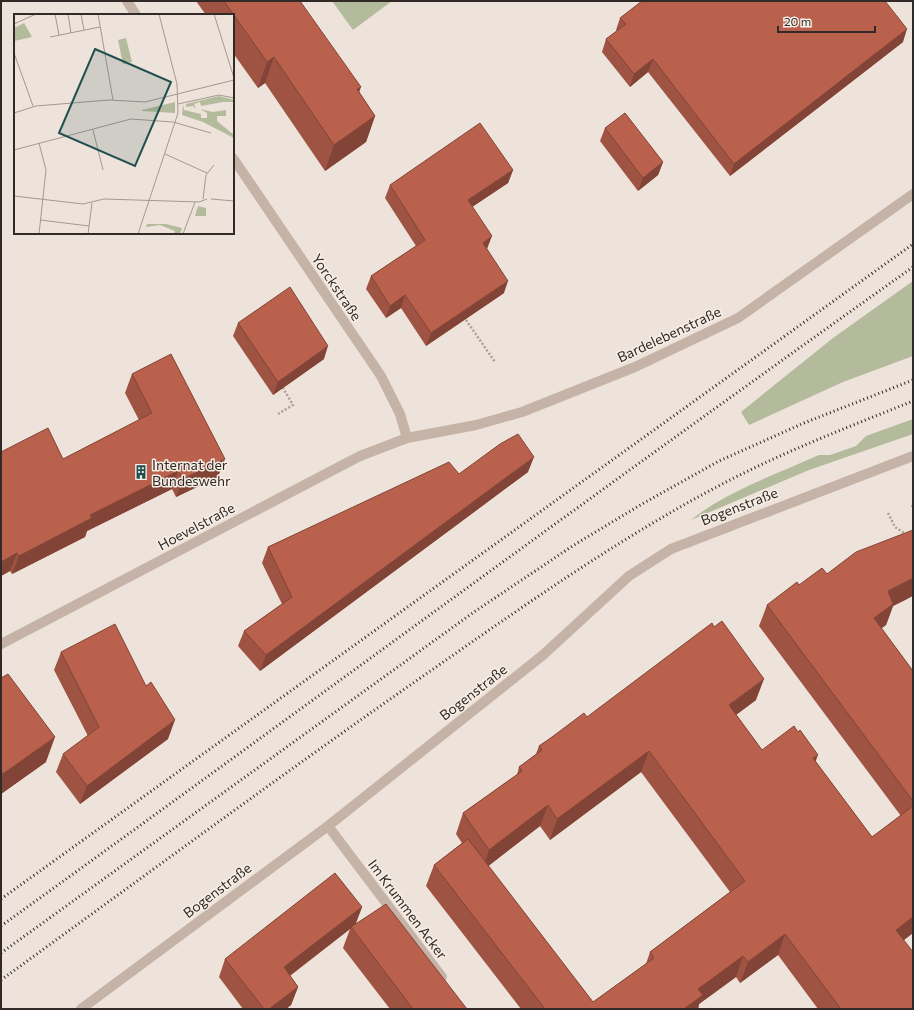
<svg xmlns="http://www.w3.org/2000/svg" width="914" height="1010" font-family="Commissioner,sans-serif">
	<rect width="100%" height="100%" fill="#eee3da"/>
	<path fill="#b3bb9c" d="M332,1H392L353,30Z
		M913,281V356L843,382L749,425L741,412L833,338Z
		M913,419V434L809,470L691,520C727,491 777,474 819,455H830L856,446L866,436Z"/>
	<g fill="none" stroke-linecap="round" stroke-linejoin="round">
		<path stroke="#b09d92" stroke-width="2.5" stroke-dasharray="2 2" stroke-linecap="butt" d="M466,320L495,362
			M278,414L293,405L283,388
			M912,505L913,508
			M888,513L895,527L907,535L913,532"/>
		<path stroke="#c5b3a7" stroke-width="10" d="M127,1L136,15
			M233,158L381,376L400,414L407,438
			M1,644L360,456L407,438L476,425L522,412L635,367L738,318L913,194
			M328,826L442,977
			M81,1009L328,826L543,655L629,576L671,549L913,456"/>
		<path stroke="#322a27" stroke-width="3" stroke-dasharray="1 3" stroke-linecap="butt" d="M1,899L913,244
			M1,926C305,707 607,484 913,267
			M1,953L474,612L574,545L642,504L719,461L804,423L913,380
			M1,980C139,880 277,778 416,681C518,610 618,538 728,481C788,450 851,426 913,401"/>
	</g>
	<path fill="#9f5342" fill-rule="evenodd" d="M196,1H300L359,92L375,116L366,142L325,171L265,83L258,88L233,53V15H206Z
		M620,18L903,42L730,176L648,72L630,87L602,52L606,39L617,31L616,30Z
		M605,128L663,162L658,175L638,191L600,141Z
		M513,170L508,183L472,207L487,249L504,293L426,346L401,308L386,318L366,289L371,276L416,246L385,198L390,185Z
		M238,323L324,359L273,395L233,336Z
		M132,374L218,477L176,497L172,489L87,531L85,537L12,574L10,571L1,576V452L63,459L139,420L125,393Z
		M528,472L260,671L238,646L244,631L282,604L262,563L268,547L459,474Z
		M827,574L907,599L893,606L886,625L881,628L913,671V933L904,940L913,1009H818L778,955L740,983L736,977L699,1004L698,1009H521L426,886L434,865L462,843L456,834L463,813L517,775L519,767L536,754L539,746L587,717L756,700L736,715L762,750L815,761L872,837L901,816L759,626L767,605L799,585ZM641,772L730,892L650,952L646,964L593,1002L488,866L540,826L550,840Z
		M61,652L168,739L80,804L56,772L63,754L88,736L54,670Z
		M1,678L46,762L1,794Z
		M362,907L355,924L467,1009H390L343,948L350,929L290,976L298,987L291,1005L286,1009H243L219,977L225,959Z"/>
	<path fill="#824436" d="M907,29L903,42L730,176L734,164Z
		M274,57L265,83L258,88L267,62Z
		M653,59L648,72L630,87L634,74Z
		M361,87L352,112L357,89Z
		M375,116L366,142L325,171L334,145Z
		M663,162L658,175L638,191L643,178Z
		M513,170L508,183L463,213L468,200Z
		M492,236L487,249L478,256L483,243Z
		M508,281L504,293L426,346L431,333Z
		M405,295L401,308L386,318L390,306Z
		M328,346L324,359L273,395L278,382Z
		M534,457L528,472L260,671L266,655Z
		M225,459L218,477L176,497L183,479Z
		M178,471L172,489L87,531L85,537L12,574L19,556L90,515Z
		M17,553L10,571L1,576V562Z
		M913,578V596L893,606L886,625L867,639L874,618L888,591Z
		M764,679L756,700L721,726L729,705Z
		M175,720L168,739L80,804L87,786Z
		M55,737L46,762L1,794V780L3,774Z
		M649,751L641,772L550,840L557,819Z
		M818,755L810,776L813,758Z
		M548,805L540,826L482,871L489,850Z
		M362,907L355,926L351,927L350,929L277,985L284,967Z
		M913,917V933L889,951L896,930Z
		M785,934L778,955L740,983L748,962Z
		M743,956L736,977L699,1004L698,1009H684L698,989Z
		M298,987L291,1005L286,1009H269Z"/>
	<path fill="#b9614d" stroke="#824436" d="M224,1H300L361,87L357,89L375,116L334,145L274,57L267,62Z
		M642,1H885L907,29L734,164L653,59L634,74L606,39L626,24L620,18Z
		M625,113L663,162L643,178L605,128Z
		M480,123L513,170L468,200L492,236L483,243L508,281L431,333L405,295L390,306L371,276L425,240L390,185Z
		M290,287L328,346L278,382L238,323Z
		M171,354L225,459L183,479L178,471L90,515L92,518L19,556L17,553L1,562V452L48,428L63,459L152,413L132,374Z
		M518,434L534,457L266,655L244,631L292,597L268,547L449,462L459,474L500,444Z
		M913,530V578L888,591L893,604L874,618L913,671V801L767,605L797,582L799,585L822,568L827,574L856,552Z
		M722,621L764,679L729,705L762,750L794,726L798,732L800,730L818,755L813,758L872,837L913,806V917L896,930L913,952V1009H841L785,934L748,962L743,956L698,989L703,995L684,1009H545L434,865L468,839L593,1002L654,958L650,952L745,881L649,751L557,819L548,805L489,850L463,813L522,771L519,767L542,750L539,746L552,737L584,713L587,717L712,623L714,627Z
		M115,624L146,686L151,682L175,720L87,786L63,754L99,727L61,652Z
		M8,674L55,737L3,774L1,771V678Z
		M335,873L362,907L284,967L298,987L269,1009H264L225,959Z
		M386,904L467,1009H413L351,927Z"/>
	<defs>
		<symbol id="building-bare" viewBox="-9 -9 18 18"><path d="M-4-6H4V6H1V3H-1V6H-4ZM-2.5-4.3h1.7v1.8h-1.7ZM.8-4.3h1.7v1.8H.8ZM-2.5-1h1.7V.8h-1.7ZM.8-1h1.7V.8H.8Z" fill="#214f4f" stroke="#f7eee5" stroke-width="2.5" paint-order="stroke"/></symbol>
	</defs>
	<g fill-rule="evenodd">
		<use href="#building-bare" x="131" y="462" width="20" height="20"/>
	</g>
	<g text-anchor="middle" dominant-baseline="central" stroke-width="3" stroke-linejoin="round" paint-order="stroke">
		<g font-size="14" fill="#322a27" stroke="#f7eee5">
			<text transform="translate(337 287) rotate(56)">Yorckstraße</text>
			<text transform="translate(669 334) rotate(-25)">Bardelebenstraße</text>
			<text transform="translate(739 506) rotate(-21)">Bogenstraße</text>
			<text transform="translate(196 526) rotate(-28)">Hoevelstraße</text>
			<text transform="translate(473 692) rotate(-38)">Bogenstraße</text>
			<text transform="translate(217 890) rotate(-37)">Bogenstraße</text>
			<text transform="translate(408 909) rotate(53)">Im Krummen Acker</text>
		</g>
		<g font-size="14" fill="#322a27" stroke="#f7eee5" text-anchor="start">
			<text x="152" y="464">Internat der<tspan x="152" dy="16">Bundeswehr</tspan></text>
		</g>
	</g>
	<g transform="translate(14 14)">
		<rect width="220" height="220" fill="#eee3da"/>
		<path d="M10,9L18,23L0,27V14ZM112,24L118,48L109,50L104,26ZM205,82L220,86V93L219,88H209L187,92L186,88L180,90L182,95L179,92L172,93V90ZM161,88V99L128,97V96ZM169,90L170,96L187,100V104H193V99L186,95L199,98L212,96V102H203V107L220,121V124L189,108L168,101ZM184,192L192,194V202H181ZM133,210H152L168,214L166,220H160L161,217L146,211L132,213L129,220Z" fill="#b3bb9c"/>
		<path fill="none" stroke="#a39992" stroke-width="1" d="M41,0L45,21M54,0L57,19M67,0L70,16M84,0L99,86M200,0L220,64M0,10L22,0M36,23L86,13M0,39L19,92M164,90L205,81L220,84M0,99L22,92L95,86L131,88L220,66M79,116L89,156M0,136L117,105L159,108L197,119M151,140L193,159M0,182L69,190L90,185L185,188L193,185M189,185L192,161L200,151M197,185L220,187M26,206L75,212M25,220L32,156L25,129M74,220L78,189M124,220L164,99L163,70L145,0M169,220L181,188"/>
		<path fill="#214f4f" fill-opacity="0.15" stroke="#214f4f" stroke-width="2" d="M81,35L157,68L121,152L45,119Z"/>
		<rect width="220" height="220" fill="none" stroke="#322a27" stroke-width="2"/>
	</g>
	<rect width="914" height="1010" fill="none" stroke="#322a27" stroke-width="4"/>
	<path d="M778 26v6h97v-6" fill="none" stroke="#322a27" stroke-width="2"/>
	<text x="784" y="26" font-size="12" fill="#322a27" stroke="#f7eee5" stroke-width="3" paint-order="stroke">20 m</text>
</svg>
